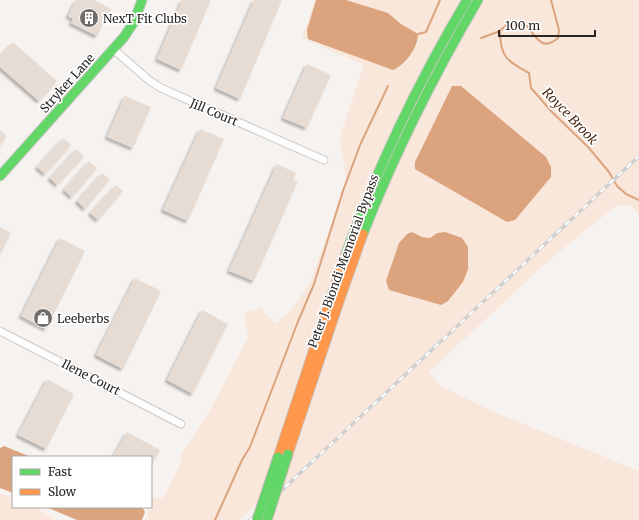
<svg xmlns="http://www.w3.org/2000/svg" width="639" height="520" font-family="Merriweather,serif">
	<defs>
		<filter id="shadow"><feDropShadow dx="-2.5" dy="2.5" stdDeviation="1" flood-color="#0004"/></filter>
	</defs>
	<rect width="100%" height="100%" fill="#f6f2ef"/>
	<path fill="#fae7db" d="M315,0H639V216L632,206L617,205L549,260L429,372L439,385L496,413L639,471V520H272L286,477L239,520H148L147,507H151V497L163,498L182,461L180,456L211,409L248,337L244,313L260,308L275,323L292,310L310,282L325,242L346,179L340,138L364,65L302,38Z
		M0,493L13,499V507H35L55,520H0Z"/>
	<path fill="#dba47e" d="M316,0H346L388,13L401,24L418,34C418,48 405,65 393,70L308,39L307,30Z
		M452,86H461L546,157L551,167V177L515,220L507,222L415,169V162Z
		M412,232L422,237L430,238L437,233L445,232L462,238L468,247V269L463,282L448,301L441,305L389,290L386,281L399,243L407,234Z
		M4,446L31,457H13V493L0,488V448Z
		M46,507H142L145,512L142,520H77Z"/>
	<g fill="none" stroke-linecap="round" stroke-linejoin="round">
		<path stroke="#dba47e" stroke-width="2" d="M551,0L559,30L558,38C542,52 536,37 527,26L515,24H507L500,31C500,57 507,61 529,73L531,88L552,112L588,147L609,172L617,186L626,194L639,200
			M418,34L426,32L440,0
			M481,38L500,31
			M215,520L242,460L250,447L297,324L314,284L343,191L360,145L388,86"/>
	</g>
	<path fill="#e7dcd4" filter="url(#shadow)" d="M76,0H94L111,9L97,36L71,23L73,19L68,16Z
		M182,0H211L181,70L157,59Z
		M254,0H282L240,99L216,88Z
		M13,42L57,81L39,101L0,67V56Z
		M307,64L331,75L307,128L283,118Z
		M125,96L151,107L133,148L107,137Z
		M200,129L224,139L188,221L163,210Z
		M0,130L7,136L0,145Z
		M63,138L71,145L45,174L37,167Z
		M76,149L84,156L57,185L50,178Z
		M89,161L97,168L72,197L64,190Z
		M277,164L296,173L293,180L298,181L254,281L229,271Z
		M102,173L110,179L85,209L77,201Z
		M116,185L123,191L98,220L90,213Z
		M0,227L11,233L0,255Z
		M60,238L85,251L46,329L21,316Z
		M135,278L161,291L123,369L96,355Z
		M202,310L228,324L193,394L167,380Z
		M47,379L74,394L46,449L18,435Z
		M127,432L160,450L151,466V457H113Z"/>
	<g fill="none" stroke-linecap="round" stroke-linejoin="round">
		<defs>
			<path id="street" d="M113,49L150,81L161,88L324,160
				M0,331L181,424"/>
			<path id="fast" d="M0,176L124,37L134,22L142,0
				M363,234C395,153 434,75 478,0
				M345,256C378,166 418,82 467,0"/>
			<path id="slow" d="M288,454L341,296L363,234
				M278,457L345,256"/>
		</defs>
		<use href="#street" stroke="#cac7c4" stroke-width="9"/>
		<use href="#fast" stroke="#cac7c4" stroke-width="11"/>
		<use href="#slow" stroke="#cac7c4" stroke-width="11"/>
		<use href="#street" stroke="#fefdfd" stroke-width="7"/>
		<use href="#fast" stroke="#63d668" stroke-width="9"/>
		<use href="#slow" stroke="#ff974d" stroke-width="9"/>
		<defs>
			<path id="rail" d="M250,520L639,156"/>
		</defs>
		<use href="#rail" stroke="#d1cfcf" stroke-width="3.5"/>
		<use href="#rail" stroke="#fff" stroke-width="2" stroke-dasharray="6" stroke-linecap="butt"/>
		<defs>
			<path id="fast-bridge" d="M257,520L278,457
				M267,520L288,454"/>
		</defs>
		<use href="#fast-bridge" stroke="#c3b8b1" stroke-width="11" stroke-linecap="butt"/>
		<use href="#fast-bridge" stroke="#63d668" stroke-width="9"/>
	</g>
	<defs>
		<symbol id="building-disc" viewBox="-11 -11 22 22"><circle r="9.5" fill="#716d6b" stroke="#fff"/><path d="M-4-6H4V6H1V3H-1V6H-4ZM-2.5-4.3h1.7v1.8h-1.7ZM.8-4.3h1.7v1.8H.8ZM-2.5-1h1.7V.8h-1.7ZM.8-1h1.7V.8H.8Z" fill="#fff"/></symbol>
		<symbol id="shop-disc" viewBox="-11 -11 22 22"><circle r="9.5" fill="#716d6b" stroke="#fff"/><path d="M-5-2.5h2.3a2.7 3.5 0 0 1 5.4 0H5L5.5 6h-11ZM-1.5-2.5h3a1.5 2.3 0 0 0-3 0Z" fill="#fff"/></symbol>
	</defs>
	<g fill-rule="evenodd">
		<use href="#building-disc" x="78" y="7" width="22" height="22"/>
		<use href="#shop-disc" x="32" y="307" width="22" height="22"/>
	</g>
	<g text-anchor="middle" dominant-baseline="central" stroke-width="3.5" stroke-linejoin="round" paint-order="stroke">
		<g font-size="12" fill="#292624" stroke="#fff" text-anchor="start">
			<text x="103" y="18">NexT Fit Clubs</text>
			<text x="57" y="318">Leeberbs</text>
		</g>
		<g font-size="12" fill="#292624" stroke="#fff">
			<text transform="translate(67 83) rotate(-48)">Stryker Lane</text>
			<text transform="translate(214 112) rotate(23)">Jill Court</text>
			<text transform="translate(343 261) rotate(-70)">Peter J. Biondi Memorial Bypass</text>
			<text transform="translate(91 377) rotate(27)">Ilene Court</text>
		</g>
		<g font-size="13" font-style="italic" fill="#492912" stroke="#fff">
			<text transform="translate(570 116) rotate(46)">Royce Brook</text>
		</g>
	</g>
	<rect x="12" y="456" width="140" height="52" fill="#ffffff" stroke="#a9a8a7"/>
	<rect x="20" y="469" width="20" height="6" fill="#63d668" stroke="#a9a8a7"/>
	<text x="48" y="476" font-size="12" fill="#292624">Fast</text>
	<rect x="20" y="489" width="20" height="6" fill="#ff974d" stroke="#a9a8a7"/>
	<text x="48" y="496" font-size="12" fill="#292624">Slow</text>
	<path d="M499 30v6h96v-6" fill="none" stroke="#292624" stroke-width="2"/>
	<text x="505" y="30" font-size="12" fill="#292624" stroke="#ffffff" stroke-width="3" paint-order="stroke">100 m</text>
</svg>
